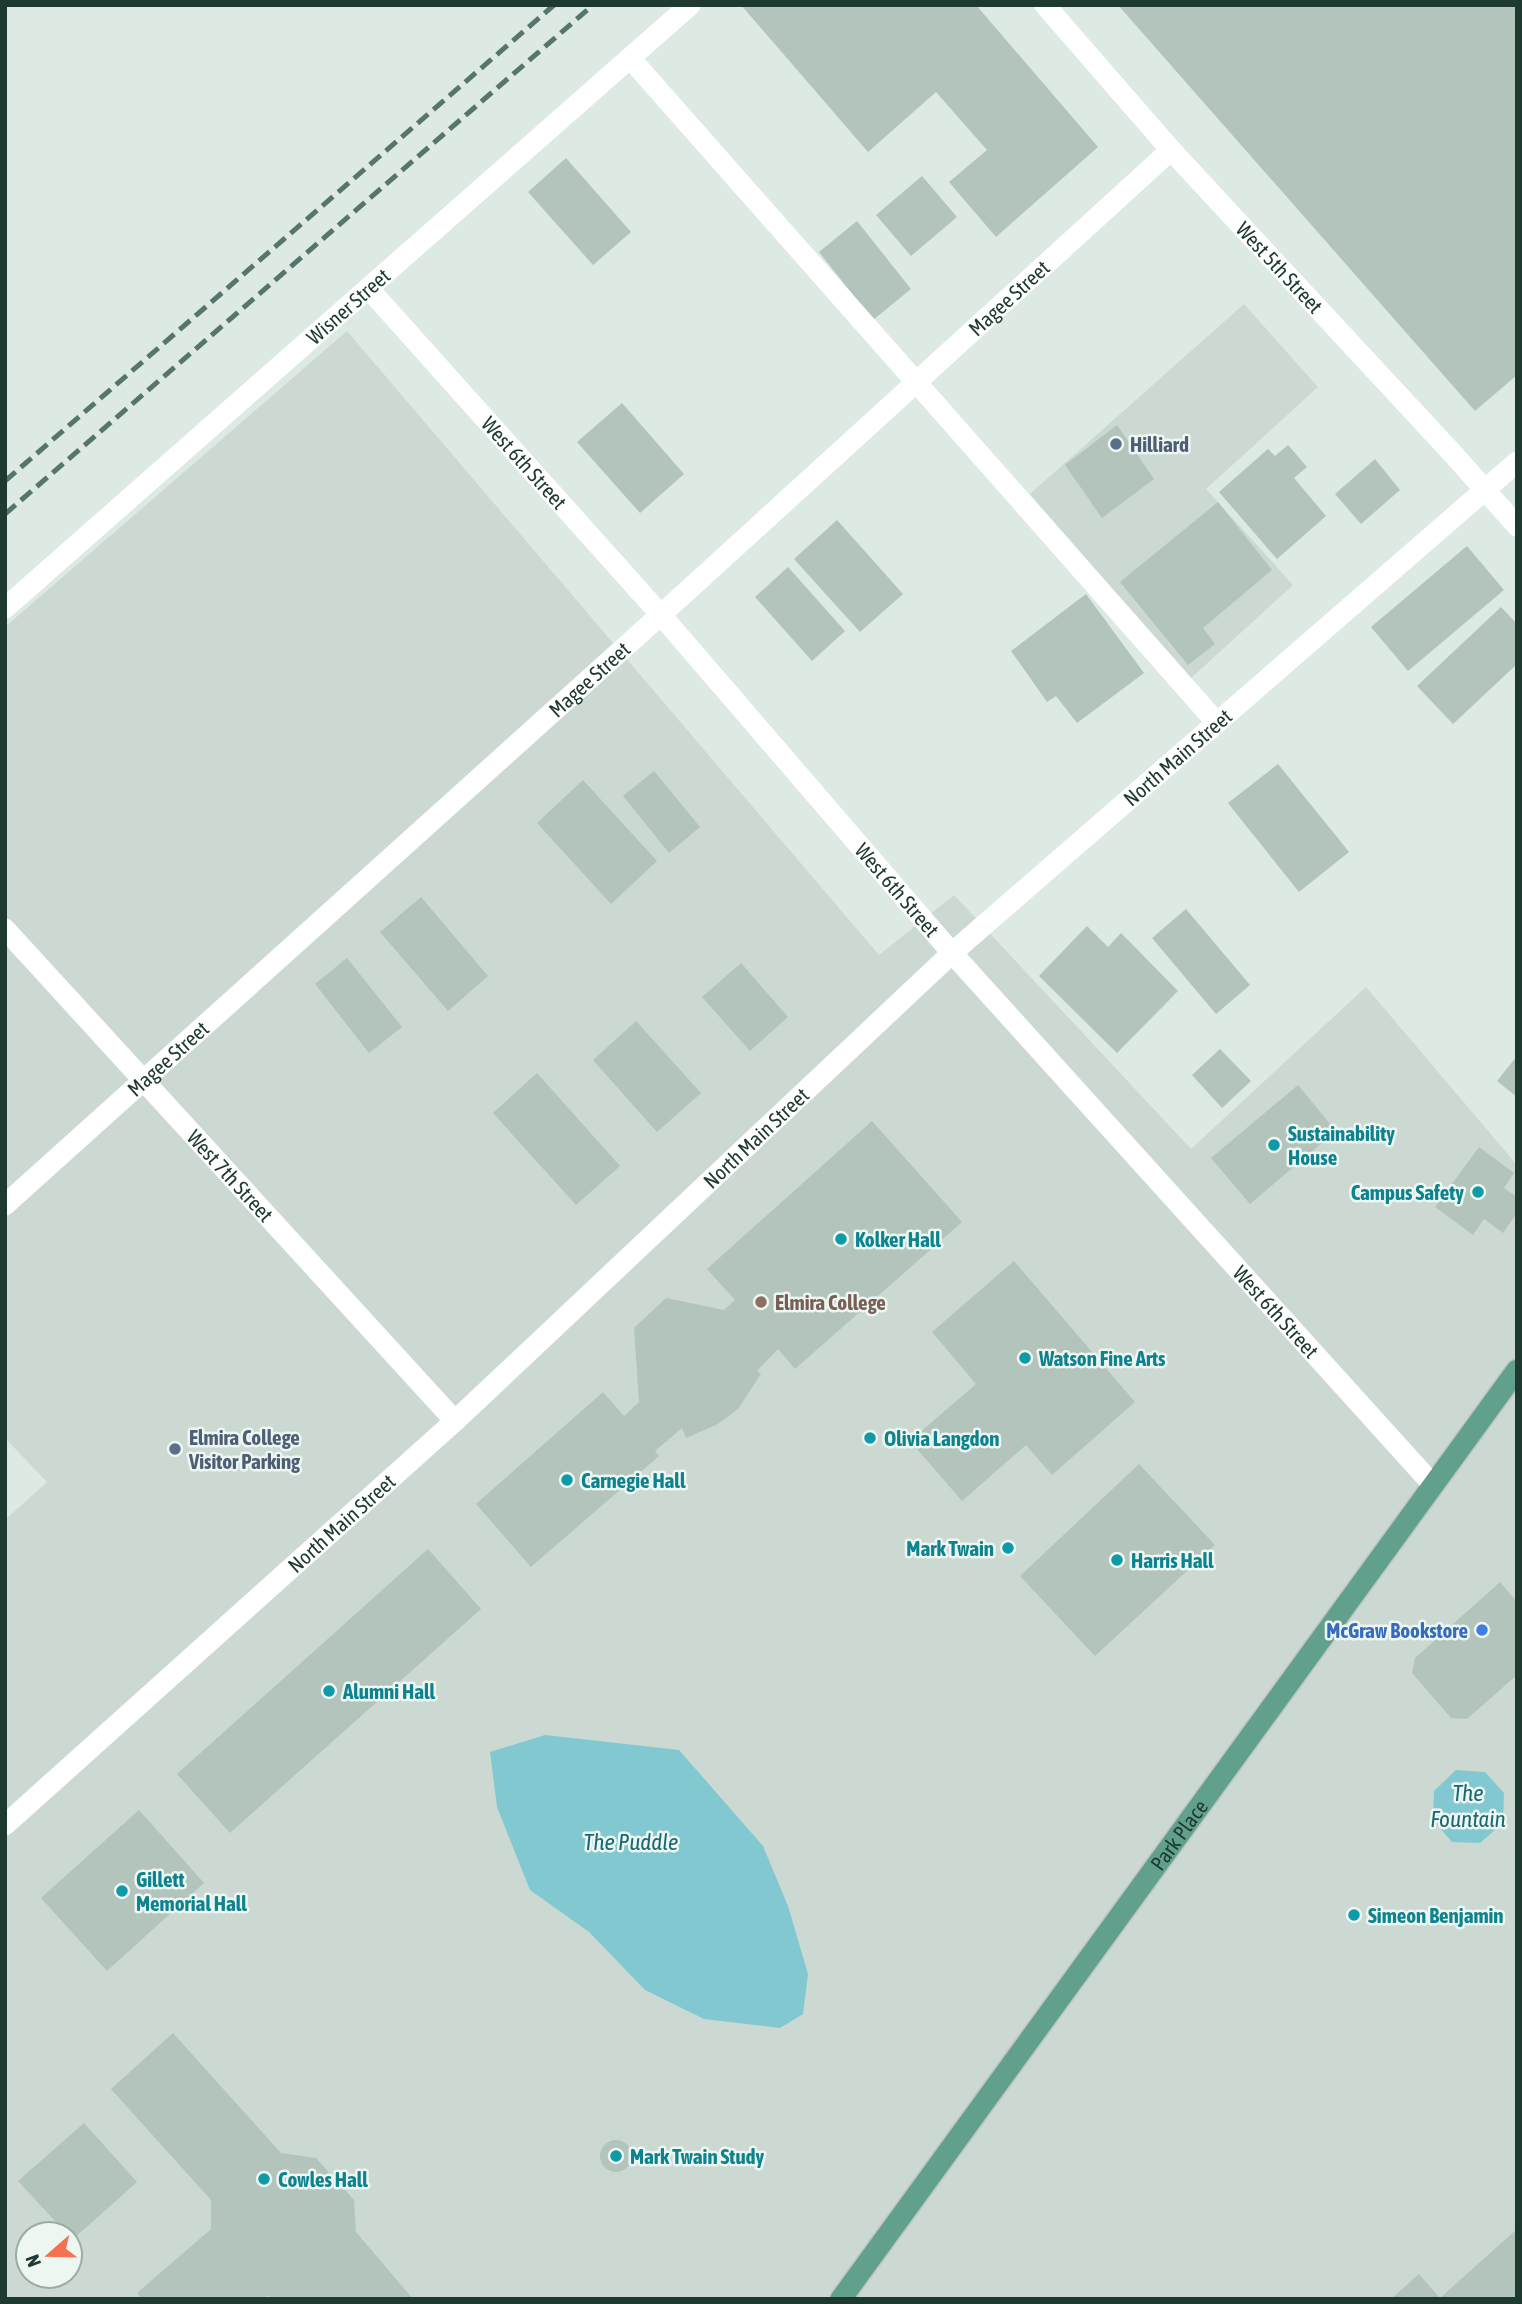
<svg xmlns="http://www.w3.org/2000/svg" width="1522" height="2304" font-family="'Asap Condensed',sans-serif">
	<rect width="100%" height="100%" fill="#dde9e3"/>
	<path fill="#cbd9d2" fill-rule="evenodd" d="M1244,304L1318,387L1206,489L1293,585L1190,679L1030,494Z
		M347,331L879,955L954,895L1191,1149L1366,987L1517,1165V2299H5V1520L47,1482L5,1438V627ZM28,2234H70V2276H28Z"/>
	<path fill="#82c8d1" d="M545,1735L679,1750L763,1846L788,1906L808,1974L803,2014L780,2028L704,2019L645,1990L589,1932L530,1890L497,1807L490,1752Z
		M1456,1770L1485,1772L1504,1793L1503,1823L1480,1843L1452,1842L1433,1820L1434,1791Z"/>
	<path fill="#b2c4bc" d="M741,5H976L1098,147L996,237L949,182L987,150L936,92L868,152Z
		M1118,5H1517V375L1475,411Z
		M566,158L631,232L593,265L528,192Z
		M922,176L957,217L911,256L876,215Z
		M857,221L911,289L873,320L819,252Z
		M622,403L684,474L640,513L577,442Z
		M1117,425L1154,479L1102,518L1065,465Z
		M1288,445L1307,467L1294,478L1326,516L1277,559L1219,492L1268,449L1275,456Z
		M1375,459L1400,490L1361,524L1335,494Z
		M1218,502L1272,570L1203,628L1215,644L1188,665L1120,582Z
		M837,520L903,594L860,632L794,559Z
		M1467,546L1504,590L1408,671L1371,627Z
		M788,567L845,631L812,661L755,597Z
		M1086,594L1144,673L1077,723L1056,696L1047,702L1011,651Z
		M1501,607L1517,624V664L1453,724L1417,686Z
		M1278,764L1349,852L1299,892L1228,803Z
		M654,771L700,827L669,853L623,796Z
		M583,780L657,861L611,904L537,823Z
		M421,897L488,976L448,1011L380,932Z
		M1186,909L1250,985L1216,1014L1152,938Z
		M1087,926L1108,947L1121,933L1178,991L1117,1053L1039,976Z
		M347,958L402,1027L369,1053L315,984Z
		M741,963L788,1017L750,1051L702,997Z
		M636,1021L701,1093L657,1132L593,1060Z
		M1220,1049L1251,1081L1222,1108L1192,1075Z
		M1517,1056V1097L1497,1081Z
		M537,1073L620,1166L576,1205L493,1113Z
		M1298,1085L1336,1131L1250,1204L1211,1158Z
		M872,1121L962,1222L795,1369L778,1349L757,1371L761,1374L738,1409L718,1424L686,1438L682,1428L655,1451L659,1456L531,1567L476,1504L603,1392L624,1416L639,1402L634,1328L666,1298L724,1310L735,1300L707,1269Z
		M1479,1147L1514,1173L1504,1188L1517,1197V1213L1503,1233L1484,1219L1473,1235L1435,1207Z
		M1014,1261L1135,1402L1052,1475L1026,1445L962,1501L910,1441L976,1384L932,1332Z
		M1139,1464L1215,1545L1095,1656L1020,1576Z
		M428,1549L481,1609L230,1833L177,1774Z
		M1500,1582L1517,1602V1675L1467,1719L1451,1718L1412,1673L1415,1658Z
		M139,1810L204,1883L107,1971L41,1898Z
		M173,2033L281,2153L316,2158L354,2200L356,2232L413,2299H283L267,2296L264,2299H142L137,2293L211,2229V2200L111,2089Z
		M84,2123L137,2182L72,2240L70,2234H67L18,2181Z
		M600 2156a16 16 0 1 1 32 0a16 16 0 1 1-32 0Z
		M1517,2229V2299H1391L1419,2274L1440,2298Z"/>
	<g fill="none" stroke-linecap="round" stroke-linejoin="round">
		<defs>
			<g id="primary">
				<path id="s7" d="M841,2299L1517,1370"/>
			</g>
		</defs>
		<use href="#primary" stroke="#bcc4c1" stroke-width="24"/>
		<path stroke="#fff" stroke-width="21" d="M630,58L1217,723"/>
		<g stroke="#fff" stroke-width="21">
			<path id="s1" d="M1045,5L1171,150L1454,455L1517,526"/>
			<path id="s2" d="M369,289L661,615L952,953L1433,1485"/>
			<path id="s3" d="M5,608L690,5"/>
			<path id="s4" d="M5,929L455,1421"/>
			<path id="s5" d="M5,1205L686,592L1171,150"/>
			<path id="s6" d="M5,1825L455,1421L952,953L1517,462"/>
		</g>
		<use href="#primary" stroke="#60a08d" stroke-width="21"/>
		<path stroke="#58756c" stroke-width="5" stroke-dasharray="14 7" stroke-linecap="butt" d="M5,481L554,5
			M5,514L593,5"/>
	</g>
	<g fill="#5c6f8a" stroke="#edf6f1" stroke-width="2.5">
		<circle cx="1116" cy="444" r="7"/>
		<circle cx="175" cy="1449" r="7"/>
	</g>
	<g fill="#0f9aa8" stroke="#edf6f1" stroke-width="2.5">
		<circle cx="1274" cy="1145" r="7"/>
		<circle cx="1478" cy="1192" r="7"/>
		<circle cx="841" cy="1239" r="7"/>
		<circle cx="1025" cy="1358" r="7"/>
		<circle cx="870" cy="1438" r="7"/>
		<circle cx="567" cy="1480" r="7"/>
		<circle cx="1008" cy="1548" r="7"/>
		<circle cx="1117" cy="1560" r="7"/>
		<circle cx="329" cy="1691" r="7"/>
		<circle cx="122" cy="1891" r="7"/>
		<circle cx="1354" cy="1915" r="7"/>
		<circle cx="616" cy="2156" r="7"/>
		<circle cx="264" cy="2179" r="7"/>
	</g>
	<circle fill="#8d6e63" stroke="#edf6f1" stroke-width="2.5" cx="761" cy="1302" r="7"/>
	<circle fill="#3f7fe0" stroke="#edf6f1" stroke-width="2.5" cx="1482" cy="1630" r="7"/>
	<g text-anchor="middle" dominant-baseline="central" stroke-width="5" stroke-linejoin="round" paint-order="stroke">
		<g font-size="21" fill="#1e3930" stroke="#edf6f1">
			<text stroke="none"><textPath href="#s1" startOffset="352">West 5th Street</textPath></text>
			<text stroke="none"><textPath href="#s5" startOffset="1353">Magee Street</textPath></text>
			<text stroke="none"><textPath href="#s3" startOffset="457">Wisner Street</textPath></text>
			<text stroke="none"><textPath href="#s2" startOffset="233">West 6th Street</textPath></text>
			<text stroke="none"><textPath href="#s5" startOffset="786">Magee Street</textPath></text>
			<text stroke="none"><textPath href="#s6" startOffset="1586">North Main Street</textPath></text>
			<text stroke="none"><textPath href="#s2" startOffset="800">West 6th Street</textPath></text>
			<text stroke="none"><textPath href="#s5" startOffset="219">Magee Street</textPath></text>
			<text stroke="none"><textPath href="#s6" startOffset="1018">North Main Street</textPath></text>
			<text stroke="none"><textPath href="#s4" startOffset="334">West 7th Street</textPath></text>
			<text stroke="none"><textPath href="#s2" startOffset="1367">West 6th Street</textPath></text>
			<text stroke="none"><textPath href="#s6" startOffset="452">North Main Street</textPath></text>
			<text stroke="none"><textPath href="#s7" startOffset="574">Park Place</textPath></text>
		</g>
		<g font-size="21" font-weight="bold" fill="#4e5e75" stroke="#edf6f1" text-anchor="start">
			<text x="1130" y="444">Hilliard</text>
			<text x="189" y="1437">Elmira College<tspan x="189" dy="24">Visitor Parking</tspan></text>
		</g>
		<g font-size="21" font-weight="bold" fill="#0d838f" stroke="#edf6f1" text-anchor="start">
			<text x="1288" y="1133">Sustainability<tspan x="1288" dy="24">House</tspan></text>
			<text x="1464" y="1192" text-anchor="end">Campus Safety</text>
			<text x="855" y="1239">Kolker Hall</text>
			<text x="1039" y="1358">Watson Fine Arts</text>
			<text x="884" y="1438">Olivia Langdon</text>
			<text x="581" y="1480">Carnegie Hall</text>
			<text x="994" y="1548" text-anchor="end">Mark Twain</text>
			<text x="1131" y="1560">Harris Hall</text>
			<text x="343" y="1691">Alumni Hall</text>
			<text x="136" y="1879">Gillett<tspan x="136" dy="24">Memorial Hall</tspan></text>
			<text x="1368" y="1915">Simeon Benjamin</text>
			<text x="630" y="2156">Mark Twain Study</text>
			<text x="278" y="2179">Cowles Hall</text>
		</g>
		<g font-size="21" font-weight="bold" fill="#785e54" stroke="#edf6f1" text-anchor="start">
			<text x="775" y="1302">Elmira College</text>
		</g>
		<g font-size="21" font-weight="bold" fill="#366cbe" stroke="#edf6f1" text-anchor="end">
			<text x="1468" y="1630">McGraw Bookstore</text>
		</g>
		<g font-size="23" font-style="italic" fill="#186975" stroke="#edf6f1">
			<text x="1468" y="1793">The<tspan x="1468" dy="26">Fountain</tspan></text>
			<text x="631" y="1842">The Puddle</text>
		</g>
	</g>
	<rect width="1522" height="2304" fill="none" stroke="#1e3930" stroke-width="14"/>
	<g transform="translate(49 2255) rotate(250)"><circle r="33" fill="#edf6f1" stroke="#9aaaa4" stroke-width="2"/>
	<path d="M0-5L12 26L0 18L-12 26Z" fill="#f5714f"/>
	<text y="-10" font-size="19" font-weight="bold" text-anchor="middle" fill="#1e3930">N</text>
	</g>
</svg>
